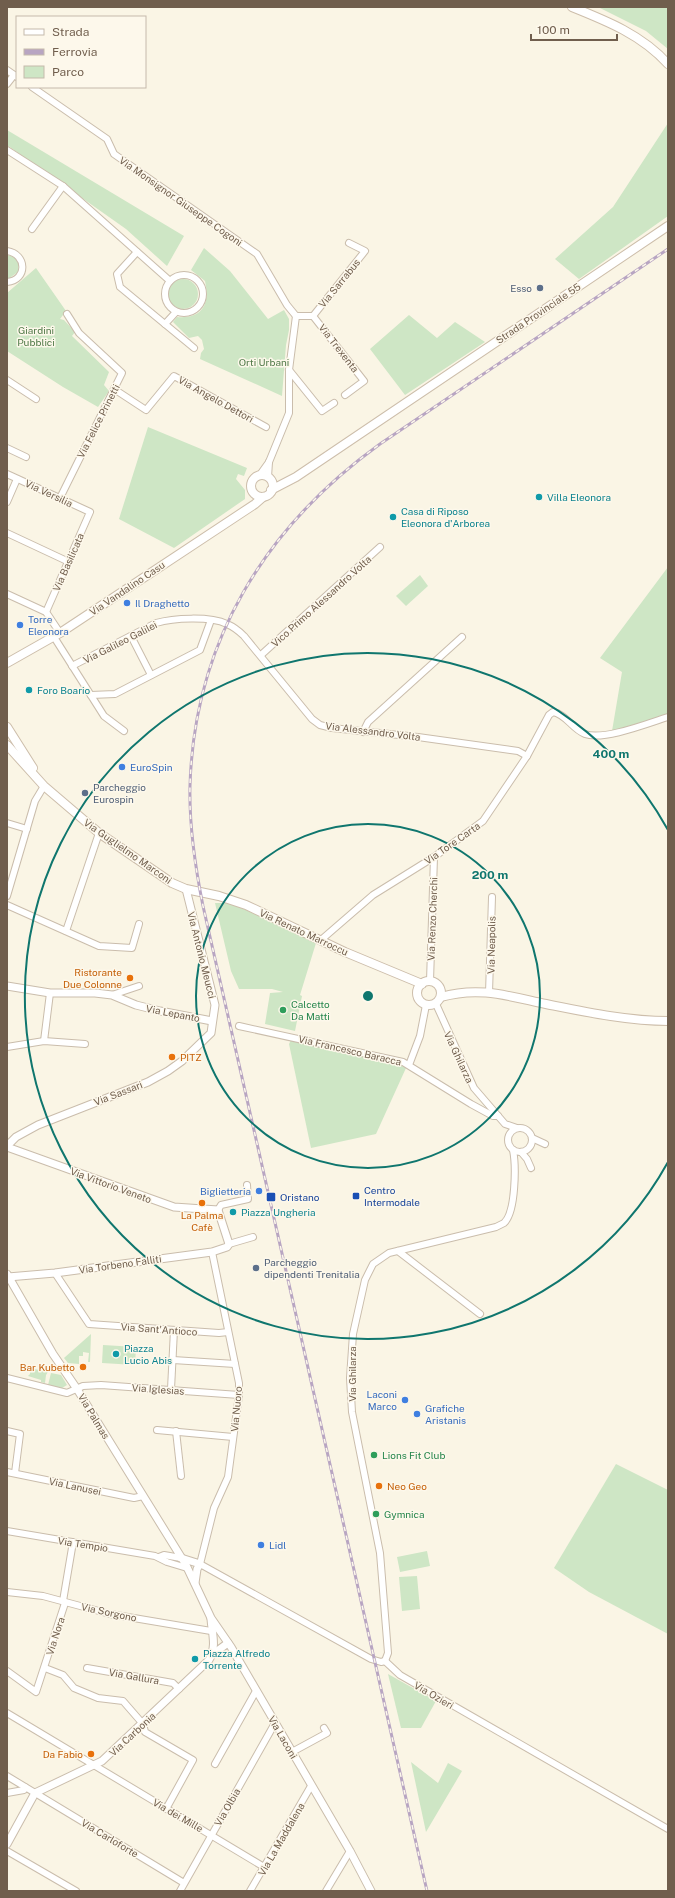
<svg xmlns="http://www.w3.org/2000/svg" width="675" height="1898" viewBox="0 0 675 1898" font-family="'Public Sans',sans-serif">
<rect width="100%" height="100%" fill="#faf5e5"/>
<!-- green -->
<g fill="#cee6c5">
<polygon points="598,7 668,7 668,49 646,31"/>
<polygon points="668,123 668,216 579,279 555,259 613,207"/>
<polygon points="7,130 184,236 167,266 126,229 7,145"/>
<path d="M 204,248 L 230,271 L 268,319 L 284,310 L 289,319 L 289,330 L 286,345 L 282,396 L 200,359 L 201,353 L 204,349 L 202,340 L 198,336 L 189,338 L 173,322 L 177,317 C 203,319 210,304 205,281 L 191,270 Z"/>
<polygon points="7,255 15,257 19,264 18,272 8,279"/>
<polygon points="36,268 66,311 60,319 64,320 75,332 72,336 109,372 104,385 109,391 98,407 63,387 7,351 7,293"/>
<circle cx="183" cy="294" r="15"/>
<polygon points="409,315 437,338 455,322 485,342 405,395 370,349"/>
<polygon points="148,427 247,468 244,476 238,474 236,479 245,490 245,499 174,548 119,519"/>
<polygon points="668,567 668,715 612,731 622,672 600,658"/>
<polygon points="420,575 428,586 406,606 396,596"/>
<polygon points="215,903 231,903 316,943 300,995 302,996 295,1031 265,1024 270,993 283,992 272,989 239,989 231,971"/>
<polygon points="291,1040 396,1063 406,1068 376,1134 311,1148 289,1044"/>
<polygon points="91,1334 90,1362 88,1362 89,1353 83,1352 83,1356 79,1356 79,1364 68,1363 64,1358"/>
<polygon points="103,1345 136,1347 135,1365 102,1363"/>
<polygon points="30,1368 48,1372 46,1375 45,1383 41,1382 41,1380 28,1376 30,1374"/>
<polygon points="51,1373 61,1375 67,1385 62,1388 48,1385"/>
<polygon points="616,1464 668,1490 668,1634 589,1592 554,1568"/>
<polygon points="427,1551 430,1566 400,1572 397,1557"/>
<polygon points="417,1576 420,1609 402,1611 399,1577"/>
<polygon points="388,1674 436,1701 421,1728 401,1728"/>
<polygon points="411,1762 438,1783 448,1763 462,1771 426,1832"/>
</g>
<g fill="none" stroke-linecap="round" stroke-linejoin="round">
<!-- minor casing -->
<g stroke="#cabdac" stroke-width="8">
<g id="minor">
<polyline points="7,70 17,77"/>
<polyline points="7,84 14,75"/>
<polyline points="32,87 107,139 114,154 257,254 287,305 296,316"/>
<polyline points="7,150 63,186 170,281"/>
<polyline points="32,229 63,186"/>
<path d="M 7,251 C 27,254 28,280 7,282"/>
<polyline points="137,252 117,274 120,287 194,348"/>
<circle cx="184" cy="294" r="19"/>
<polyline points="296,316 313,316 365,251 349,243"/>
<polyline points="313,316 364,381 345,395"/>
<polyline points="165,324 176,312"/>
<polyline points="289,370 322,411 334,403"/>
<polyline points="7,380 36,399"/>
<polyline points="114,389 146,410 174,376 266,427"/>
<polyline points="7,448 26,457"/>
<polyline points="7,474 90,512 46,612"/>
<polyline points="259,476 269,462 289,413 289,370 296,316"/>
<polyline points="268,477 269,462"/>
<polyline points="60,498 122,373 79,333 67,314"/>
<polyline points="7,502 17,479"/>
<polyline points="7,533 69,562"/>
<polyline points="7,594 46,612 60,633"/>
<polyline points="131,636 151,675"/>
<polyline points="54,637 104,716 124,731"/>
<polyline points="261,655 380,547"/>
<path d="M 72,666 L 156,623 C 173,618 210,616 227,624 C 234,627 239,631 244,636 L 312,719 L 320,725 L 332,728 L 418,737 L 518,751 L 527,756"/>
<polyline points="91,695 115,694 200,650 211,620"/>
<polyline points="363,732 368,722 462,637"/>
<polyline points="7,823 27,829"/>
<polyline points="7,896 35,801 44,786"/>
<polyline points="7,905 99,946 132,948 139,924"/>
<polyline points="66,931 99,833"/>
<path d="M 321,940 L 373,895 L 434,857 L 483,821 L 527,756 L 549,715 L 553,712 C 566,714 572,729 585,734 C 603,741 649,723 668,717"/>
<polyline points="430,981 434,857"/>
<polyline points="489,993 492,897"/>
<polyline points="112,995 139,986"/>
<polyline points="436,1004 474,1088 505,1124 517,1128"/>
<polyline points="239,1026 403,1062 471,1104 493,1116 498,1116"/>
<polyline points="44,1041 50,993"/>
<polyline points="7,1047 44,1041 85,1044"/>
<polyline points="409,1065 420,1036 426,1005"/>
<circle cx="520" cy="1140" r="12"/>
<polyline points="532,1138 545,1144"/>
<polyline points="521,1152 527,1159 531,1168"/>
<polyline points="218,1210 221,1205 248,1199 247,1185"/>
<polyline points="229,1244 253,1237"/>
<polyline points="398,1251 480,1314"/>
<polyline points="212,1252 239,1383 239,1395 228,1477 214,1508 200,1564 371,1659 381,1662 385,1661"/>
<polyline points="55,1273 89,1324 219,1333 228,1332"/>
<polyline points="173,1360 235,1364"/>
<polyline points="7,1378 67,1393 83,1386 101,1385 239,1395"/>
<polyline points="171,1389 174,1330"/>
<polyline points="157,1430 233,1437"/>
<polyline points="7,1431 20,1434 15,1473"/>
<polyline points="176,1431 181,1476"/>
<polyline points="7,1472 134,1498 143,1496"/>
<polyline points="7,1531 155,1556 167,1562 187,1568"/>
<polyline points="159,1557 164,1555 181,1558"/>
<polyline points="7,1592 43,1596 110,1614 211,1631"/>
<polyline points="63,1601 73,1542"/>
<path d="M 385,1661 L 388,1653 L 380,1553 L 352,1412 L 350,1378 L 353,1334 L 365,1280 L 373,1264 L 389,1253 L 496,1227 C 498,1226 502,1224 504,1223 C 516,1212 516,1165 513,1150"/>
<polyline points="385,1661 400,1675 668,1829"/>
<polyline points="45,1668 63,1675 74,1688 98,1698 123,1701 143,1724 145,1732 193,1760 166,1809"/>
<polyline points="87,1668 173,1683 179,1689"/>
<polyline points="7,1671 36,1692 65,1603"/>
<polyline points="7,1713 264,1867"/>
<polyline points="292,1752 327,1733 324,1728"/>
<polyline points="215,1764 256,1691"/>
<polyline points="7,1776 184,1883"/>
<polyline points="7,1793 24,1790 25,1787"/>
<polyline points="7,1851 76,1891"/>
<polyline points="180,1891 275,1723"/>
<polyline points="250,1891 311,1786"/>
<polyline points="326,1891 350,1851"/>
</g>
</g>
<!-- tertiary casing -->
<g stroke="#cabdac" stroke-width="9">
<g id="tertiary">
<polyline points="7,986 50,993 95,993 112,995 136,1005 160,1011 212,1021"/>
<polyline points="7,1146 16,1137 38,1125 148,1082 168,1071 182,1061 211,1033 215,1005 186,889"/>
<polyline points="7,1147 174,1207 218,1210 229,1244 227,1247 212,1252 55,1273 8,1277"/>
<polyline points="7,1274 53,1354 77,1389 186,1565 211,1618 231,1647 350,1851 371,1891"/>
<polyline points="181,1558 200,1564 197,1569 195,1583"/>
<polyline points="213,1654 228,1643"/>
<path d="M 7,1844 L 35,1793 L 102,1761 L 209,1660 C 217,1647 212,1633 211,1619"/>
</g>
</g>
<!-- secondary casing -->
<g stroke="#cdbeab" stroke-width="10">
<g id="secondary">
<path d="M 572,7 C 607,21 642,35 668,64"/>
<circle cx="262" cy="486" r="11"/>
<polyline points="271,490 296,477 668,226"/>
<polyline points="7,663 60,633 255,504 263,497"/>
<polyline points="7,727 33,768"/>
<polyline points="7,745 44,786 99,833 172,883 186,889 219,896 246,905 345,952 422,984"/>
<circle cx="429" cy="993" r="12"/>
<path d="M 441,997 C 479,986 508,996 546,1004 C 586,1012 628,1021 668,1021"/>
</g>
</g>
<!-- minor -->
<use href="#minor" stroke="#fff" stroke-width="6"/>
<!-- tertiary -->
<use href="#tertiary" stroke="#fff" stroke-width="7"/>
<!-- secondary -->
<use href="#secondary" stroke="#fff" stroke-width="8"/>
<!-- rail casing -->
<g stroke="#b8a5c2" stroke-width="3">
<path id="rail" d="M 427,1891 L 203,906 C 195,866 189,827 190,786 C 194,642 265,527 380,444 L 668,249"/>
</g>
<!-- rail -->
<use href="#rail" stroke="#fdf8eb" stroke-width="1.5" stroke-dasharray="4.5" stroke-linecap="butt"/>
</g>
<!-- distance rings -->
<g fill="none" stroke="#0f766e" stroke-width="2">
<circle cx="368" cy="996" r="172"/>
<path d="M668 1162A343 343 0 1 1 668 830"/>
</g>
<!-- markers -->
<g fill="#5c6f8a" stroke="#fdf8eb" stroke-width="1.5">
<circle cx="540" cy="288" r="4"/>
<circle cx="85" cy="793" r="4"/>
<circle cx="256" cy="1268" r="4"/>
</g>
<g fill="#0f9aa8" stroke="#fdf8eb" stroke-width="1.5">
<circle cx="539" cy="497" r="4"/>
<circle cx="393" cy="517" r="4"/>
<circle cx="29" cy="690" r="4"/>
<circle cx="233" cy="1212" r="4"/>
<circle cx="116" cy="1354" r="4"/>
<circle cx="195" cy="1659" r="4"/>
</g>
<g fill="#3f7fe0" stroke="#fdf8eb" stroke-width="1.5">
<circle cx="127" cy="603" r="4"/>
<circle cx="20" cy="625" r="4"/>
<circle cx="122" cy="767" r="4"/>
<circle cx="259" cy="1191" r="4"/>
<circle cx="405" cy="1400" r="4"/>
<circle cx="417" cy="1414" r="4"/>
<circle cx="261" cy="1545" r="4"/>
</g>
<g fill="#e8710a" stroke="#fdf8eb" stroke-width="1.5">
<circle cx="130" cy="978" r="4"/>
<circle cx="172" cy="1057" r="4"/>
<circle cx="202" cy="1203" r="4"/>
<circle cx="83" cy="1367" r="4"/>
<circle cx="379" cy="1486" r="4"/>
<circle cx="91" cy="1754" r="4"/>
</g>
<g fill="#2e9e5b" stroke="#fdf8eb" stroke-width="1.5">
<circle cx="283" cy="1010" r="4"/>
<circle cx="374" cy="1455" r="4"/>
<circle cx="376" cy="1514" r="4"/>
</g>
<g fill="#1a4fb4" stroke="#fdf8eb" stroke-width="1.5">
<rect x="352" y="1192" width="8" height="8" rx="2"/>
<rect x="266" y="1192" width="10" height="10" rx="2"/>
</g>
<g text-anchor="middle" stroke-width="3" stroke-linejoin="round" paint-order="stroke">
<!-- street labels -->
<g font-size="10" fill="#705e4d" stroke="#fdf8eb">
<text transform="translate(181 201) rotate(35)" y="4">Via Monsignor Giuseppe Cogoni</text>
<text transform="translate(339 283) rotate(-51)" y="4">Via Sarrabus</text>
<text transform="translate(538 313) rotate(-34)" y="4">Strada Provinciale 55</text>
<text transform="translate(339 348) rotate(52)" y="4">Via Trexenta</text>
<text transform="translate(216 399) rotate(29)" y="4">Via Angelo Dettori</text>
<text transform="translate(98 421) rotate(-63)" y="4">Via Felice Prinetti</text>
<text transform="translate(49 493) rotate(25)" y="4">Via Versilia</text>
<text transform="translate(68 562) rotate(-66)" y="4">Via Basilicata</text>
<text transform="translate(127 588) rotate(-34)" y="4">Via Vandalino Casu</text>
<text transform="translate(321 601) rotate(-42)" y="4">Vico Primo Alessandro Volta</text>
<text transform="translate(120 642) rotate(-27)" y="4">Via Galileo Galilei</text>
<text transform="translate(373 731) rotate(7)" y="4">Via Alessandro Volta</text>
<text transform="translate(452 843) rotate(-35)" y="4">Via Tore Carta</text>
<text transform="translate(128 851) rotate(35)" y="4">Via Guglielmo Marconi</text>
<text transform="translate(432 919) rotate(-88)" y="4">Via Renzo Cherchi</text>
<text transform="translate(304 932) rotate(25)" y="4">Via Renato Marroccu</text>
<text transform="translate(491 945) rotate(-89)" y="4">Via Neapolis</text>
<text transform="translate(202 955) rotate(76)" y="4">Via Antonio Meucci</text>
<text transform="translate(173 1013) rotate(11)" y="4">Via Lepanto</text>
<text transform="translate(350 1050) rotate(13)" y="4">Via Francesco Baracca</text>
<text transform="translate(459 1057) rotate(65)" y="4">Via Ghilarza</text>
<text transform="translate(118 1093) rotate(-21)" y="4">Via Sassari</text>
<text transform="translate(111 1185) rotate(20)" y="4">Via Vittorio Veneto</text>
<text transform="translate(120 1264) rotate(-8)" y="4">Via Torbeno Falliti</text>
<text transform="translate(159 1329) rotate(4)" y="4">Via Sant'Antioco</text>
<text transform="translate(352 1374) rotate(-90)" y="4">Via Ghilarza</text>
<text transform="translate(158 1389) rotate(4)" y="4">Via Iglesias</text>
<text transform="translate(236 1409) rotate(-85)" y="4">Via Nuoro</text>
<text transform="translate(94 1416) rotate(59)" y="4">Via Palmas</text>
<text transform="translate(75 1486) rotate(12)" y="4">Via Lanusei</text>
<text transform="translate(83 1544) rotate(9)" y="4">Via Tempio</text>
<text transform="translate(109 1612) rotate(12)" y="4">Via Sorgono</text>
<text transform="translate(55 1636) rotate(-72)" y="4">Via Nora</text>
<text transform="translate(134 1676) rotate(10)" y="4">Via Gallura</text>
<text transform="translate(434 1695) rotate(30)" y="4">Via Ozieri</text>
<text transform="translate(132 1734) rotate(-43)" y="4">Via Carbonia</text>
<text transform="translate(283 1737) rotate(60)" y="4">Via Laconi</text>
<text transform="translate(227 1807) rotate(-60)" y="4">Via Olbia</text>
<text transform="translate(178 1815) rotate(30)" y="4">Via dei Mille</text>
<text transform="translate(110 1838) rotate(31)" y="4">Via Carloforte</text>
<text transform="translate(281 1839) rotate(-60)" y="4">Via La Maddalena</text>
</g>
<!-- service labels -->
<g font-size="10" fill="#4e5e75" stroke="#fdf8eb" text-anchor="start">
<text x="532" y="292" text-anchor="end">Esso</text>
<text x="93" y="791">Parcheggio<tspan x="93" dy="12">Eurospin</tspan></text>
<text x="264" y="1266">Parcheggio<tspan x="264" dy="12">dipendenti Trenitalia</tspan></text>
</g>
<!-- park labels -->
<g font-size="10" fill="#517a49" stroke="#fdf8eb">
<text x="36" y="334">Giardini<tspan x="36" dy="12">Pubblici</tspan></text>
<text x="264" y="366">Orti Urbani</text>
</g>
<!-- culture labels -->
<g font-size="10" fill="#0d838f" stroke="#fdf8eb" text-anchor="start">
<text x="547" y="501">Villa Eleonora</text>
<text x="401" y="515">Casa di Riposo<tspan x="401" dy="12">Eleonora d'Arborea</tspan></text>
<text x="37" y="694">Foro Boario</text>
<text x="241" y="1216">Piazza Ungheria</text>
<text x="124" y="1352">Piazza<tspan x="124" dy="12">Lucio Abis</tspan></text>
<text x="203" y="1657">Piazza Alfredo<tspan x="203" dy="12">Torrente</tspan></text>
</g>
<!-- shop labels -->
<g font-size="10" fill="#366cbe" stroke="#fdf8eb" text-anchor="start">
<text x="135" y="607">Il Draghetto</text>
<text x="28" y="623">Torre<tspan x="28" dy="12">Eleonora</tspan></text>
<text x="130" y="771">EuroSpin</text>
<text x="251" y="1195" text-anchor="end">Biglietteria</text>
<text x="397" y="1398" text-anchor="end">Laconi<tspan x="397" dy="12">Marco</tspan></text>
<text x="425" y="1412">Grafiche<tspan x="425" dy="12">Aristanis</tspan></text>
<text x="269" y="1549">Lidl</text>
</g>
<!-- food labels -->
<g font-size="10" fill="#c56008" stroke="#fdf8eb" text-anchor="end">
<text x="122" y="976">Ristorante<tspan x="122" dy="12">Due Colonne</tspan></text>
<text x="180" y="1061" text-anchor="start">PITZ</text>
<text x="202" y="1219" text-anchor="middle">La Palma<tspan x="202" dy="12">Cafè</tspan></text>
<text x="75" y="1371">Bar Kubetto</text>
<text x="387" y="1490" text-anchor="start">Neo Geo</text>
<text x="83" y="1758">Da Fabio</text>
</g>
<!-- leisure labels -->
<g font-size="10" fill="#27864d" stroke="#fdf8eb" text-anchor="start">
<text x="291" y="1008">Calcetto<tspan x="291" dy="12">Da Matti</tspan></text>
<text x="382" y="1459">Lions Fit Club</text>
<text x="384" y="1518">Gymnica</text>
</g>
<!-- transit labels -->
<g font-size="10" fill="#164399" stroke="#fdf8eb" text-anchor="start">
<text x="364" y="1194">Centro<tspan x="364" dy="12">Intermodale</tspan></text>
<text x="280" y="1201">Oristano</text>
</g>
</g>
<circle cx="368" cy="996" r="6" fill="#0f766e" stroke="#fdf8eb" stroke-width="2"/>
<g font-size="12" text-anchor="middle" font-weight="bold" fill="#0f766e" stroke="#fdf8eb" stroke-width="3" stroke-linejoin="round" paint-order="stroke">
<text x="611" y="758">400 m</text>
<text x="490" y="879">200 m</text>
</g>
<!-- border -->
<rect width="675" height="1898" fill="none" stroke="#705e4d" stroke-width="16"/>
<!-- legend -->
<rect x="16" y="16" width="130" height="72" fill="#fdf8eb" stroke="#c5baac"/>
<rect x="24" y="29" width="20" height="6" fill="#ffffff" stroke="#c5baac"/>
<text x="52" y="36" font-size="12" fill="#705e4d">Strada</text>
<rect x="24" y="49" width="20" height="6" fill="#b8a5c2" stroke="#c5baac"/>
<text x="52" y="56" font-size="12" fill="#705e4d">Ferrovia</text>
<rect x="24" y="66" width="20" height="12" fill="#cee6c5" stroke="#c5baac"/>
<text x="52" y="76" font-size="12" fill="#705e4d">Parco</text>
<!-- scale -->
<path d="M531 34v6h86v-6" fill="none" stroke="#705e4d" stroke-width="2"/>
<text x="537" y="34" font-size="12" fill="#705e4d" stroke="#fdf8eb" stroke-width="3" paint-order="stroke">100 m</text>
</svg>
